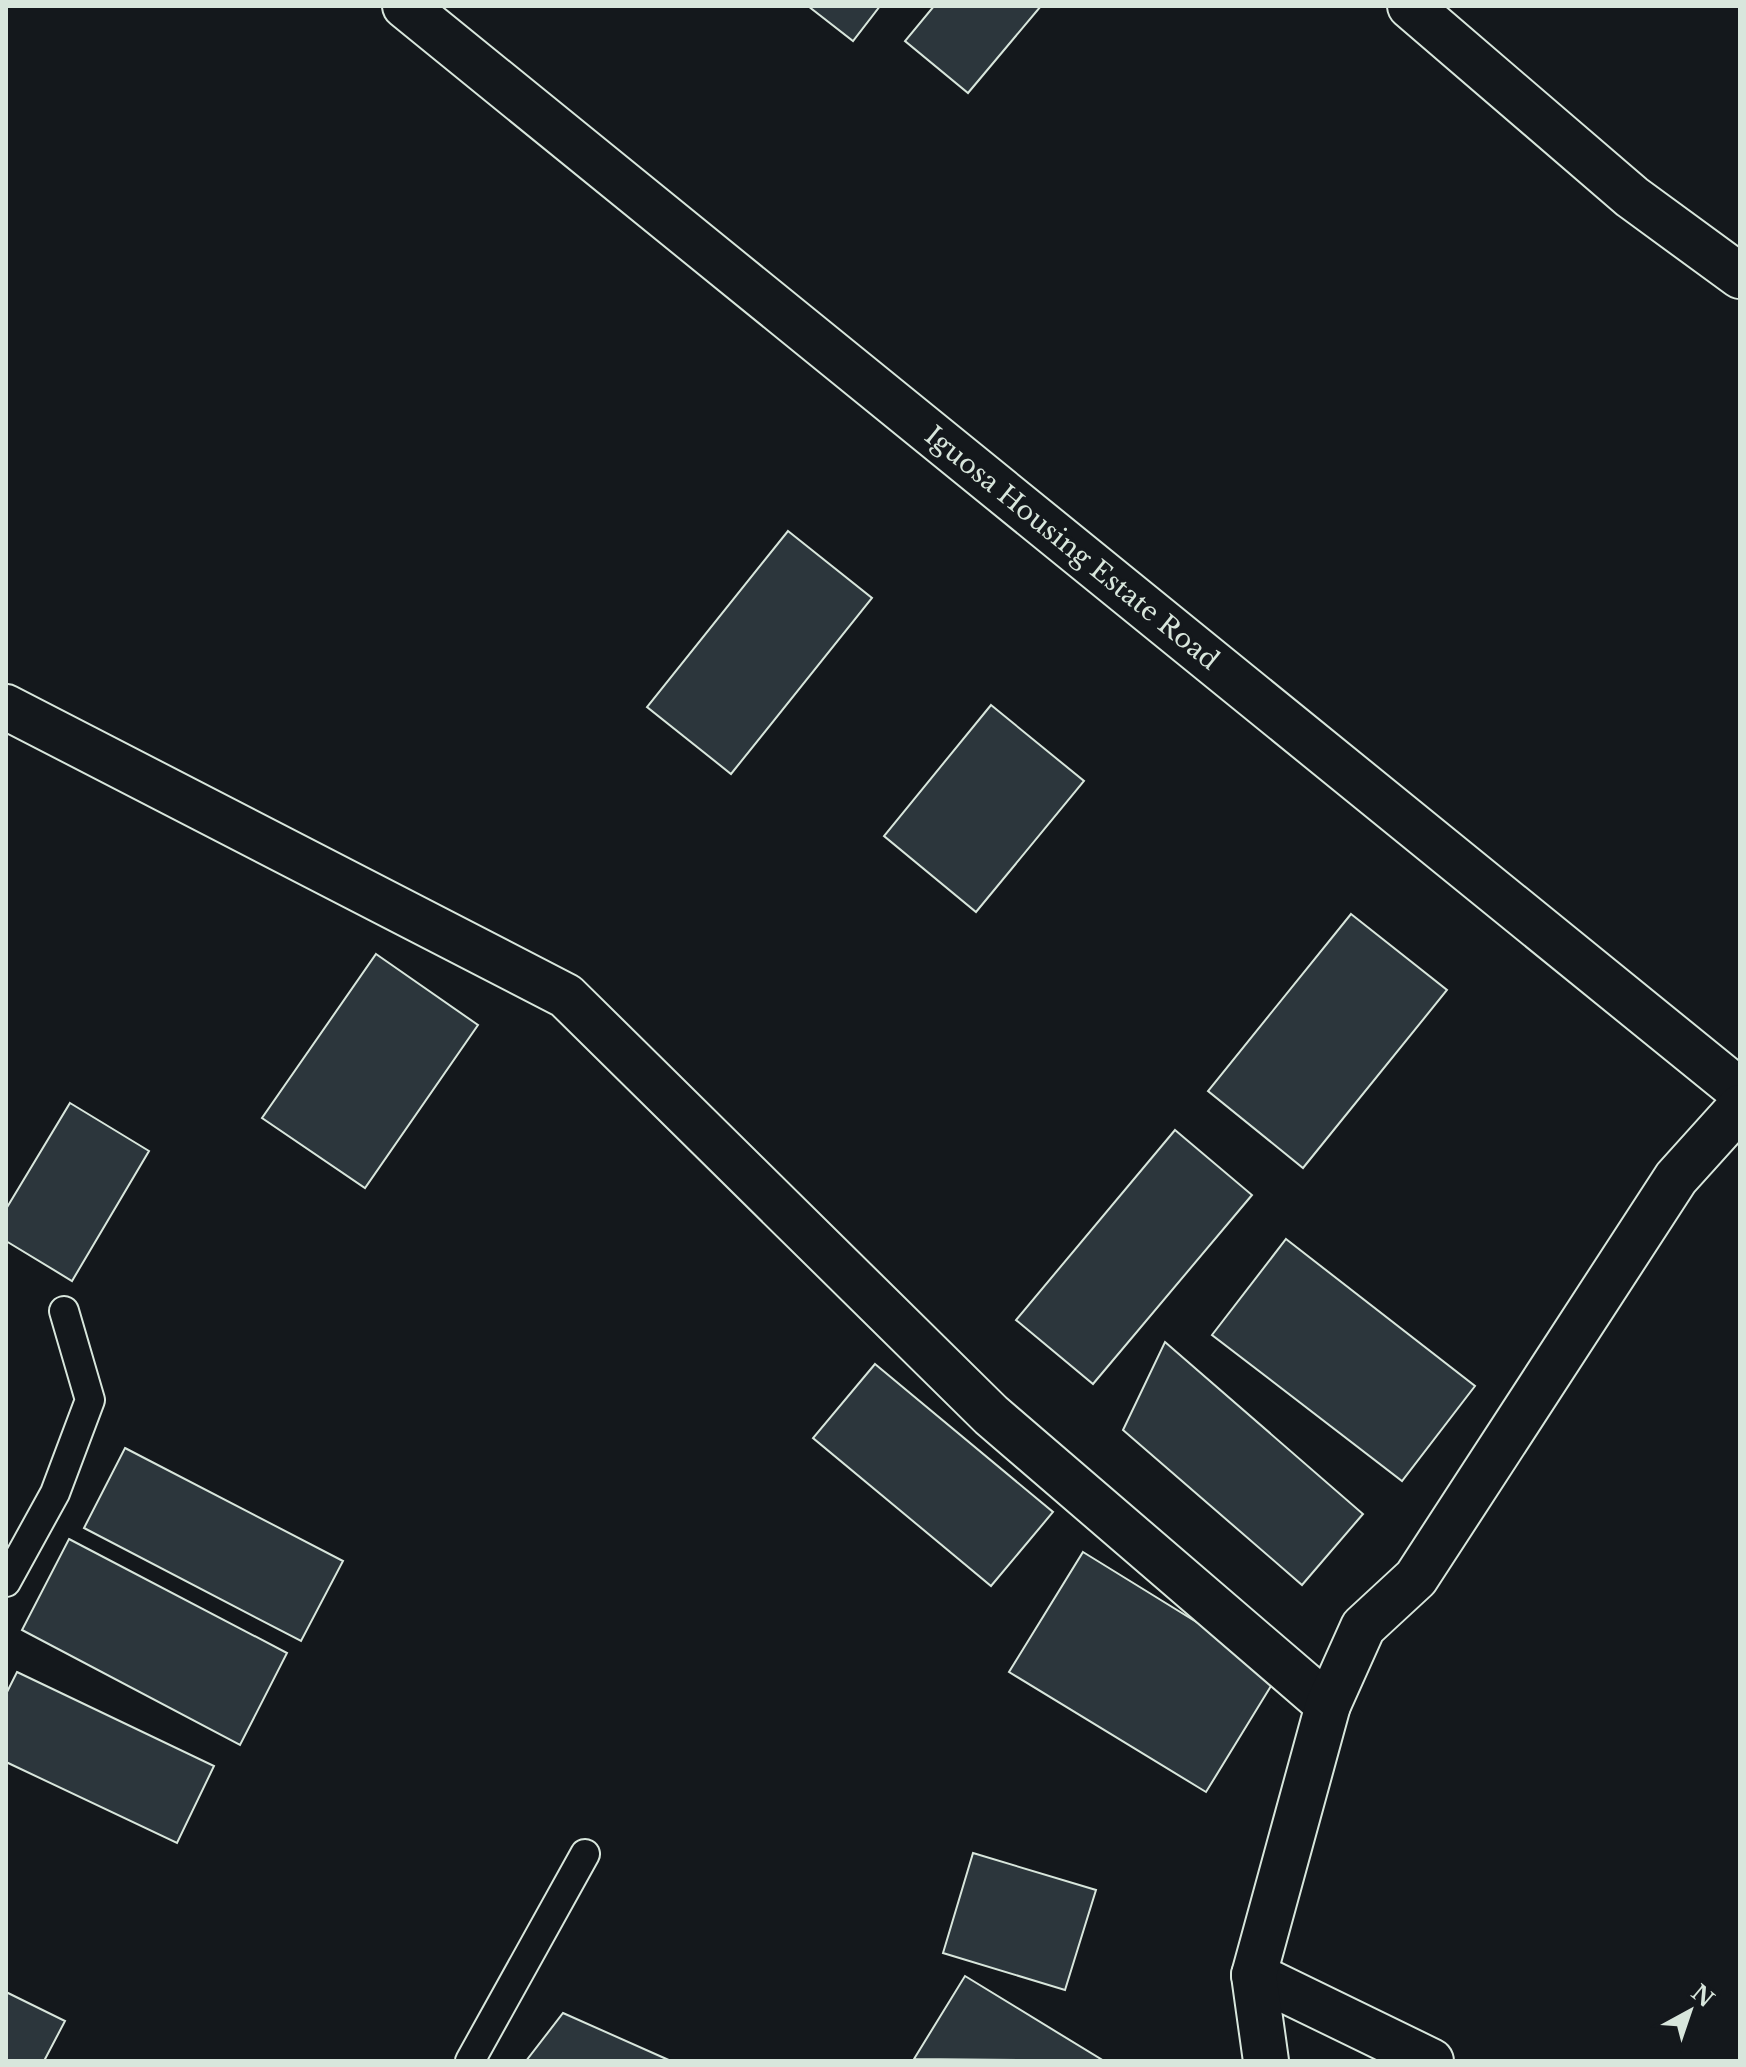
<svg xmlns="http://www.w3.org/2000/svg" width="1746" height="2067" viewBox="0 0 1746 2067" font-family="'Libre Baskerville',serif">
<rect width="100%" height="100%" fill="#14181c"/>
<!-- building -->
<g fill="#2c363c" stroke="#d8e6dc" stroke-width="2">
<polygon points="808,6 880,6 853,41"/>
<polygon points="934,6 1041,6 968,93 905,41"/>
<polygon points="788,531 872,598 731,774 647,707"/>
<polygon points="991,705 1084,781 976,912 884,836"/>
<polygon points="1351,914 1447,990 1303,1168 1208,1091"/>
<polygon points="376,954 478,1025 365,1188 262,1118"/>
<polygon points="70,1103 149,1151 72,1281 6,1241 6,1209"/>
<polygon points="1175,1130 1252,1195 1093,1384 1016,1320"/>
<polygon points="1286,1239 1475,1386 1402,1481 1212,1335"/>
<polygon points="1165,1342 1363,1514 1302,1585 1123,1430"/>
<polygon points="875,1364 1053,1512 991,1586 813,1438"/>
<polygon points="125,1448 343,1561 301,1641 84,1528"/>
<polygon points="69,1539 287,1653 240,1745 22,1630"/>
<polygon points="1083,1552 1279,1673 1206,1792 1009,1672"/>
<polygon points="17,1672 214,1766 177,1843 6,1762 6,1694"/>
<polygon points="973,1853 1096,1890 1065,1990 943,1953"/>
<polygon points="965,1976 1104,2061 914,2059"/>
<polygon points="6,1992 65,2021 44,2061 6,2061"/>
<polygon points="563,2013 671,2061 526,2061"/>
</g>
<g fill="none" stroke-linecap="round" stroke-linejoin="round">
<!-- lane casing -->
<g stroke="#d8e6dc" stroke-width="32">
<g id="lane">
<polyline points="6,1582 55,1493 90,1400 64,1311"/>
<polyline points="470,2061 585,1854"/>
</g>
</g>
<!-- street casing -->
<g stroke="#d8e6dc" stroke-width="48">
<g id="street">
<polyline points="405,6 1740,1091"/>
<polyline points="1410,6 1632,197 1740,276"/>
<polyline points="6,707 566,996 991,1415 1328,1705"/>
<polyline points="1254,1975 1431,2061"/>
<polyline points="1266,2061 1254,1975 1328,1705 1363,1627 1416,1578 1676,1178 1740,1107"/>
</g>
</g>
<!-- lane -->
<use href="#lane" stroke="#14181c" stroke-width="28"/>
<!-- street -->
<use href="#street" stroke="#14181c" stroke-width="44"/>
</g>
<g text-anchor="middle" stroke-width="6" stroke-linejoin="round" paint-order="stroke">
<!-- street labels -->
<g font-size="26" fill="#d8e6dc" stroke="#14181c">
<text transform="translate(1072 548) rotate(39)" y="9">Iguosa Housing Estate Road</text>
</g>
</g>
<!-- border -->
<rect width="1746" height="2067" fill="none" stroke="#d8e6dc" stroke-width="16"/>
<!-- north arrow -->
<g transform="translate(1690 2011) rotate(40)" stroke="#14181c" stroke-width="6" paint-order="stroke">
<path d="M0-6L14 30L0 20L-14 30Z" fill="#d8e6dc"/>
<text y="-12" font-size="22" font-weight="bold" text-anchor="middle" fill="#d8e6dc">N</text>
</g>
</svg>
